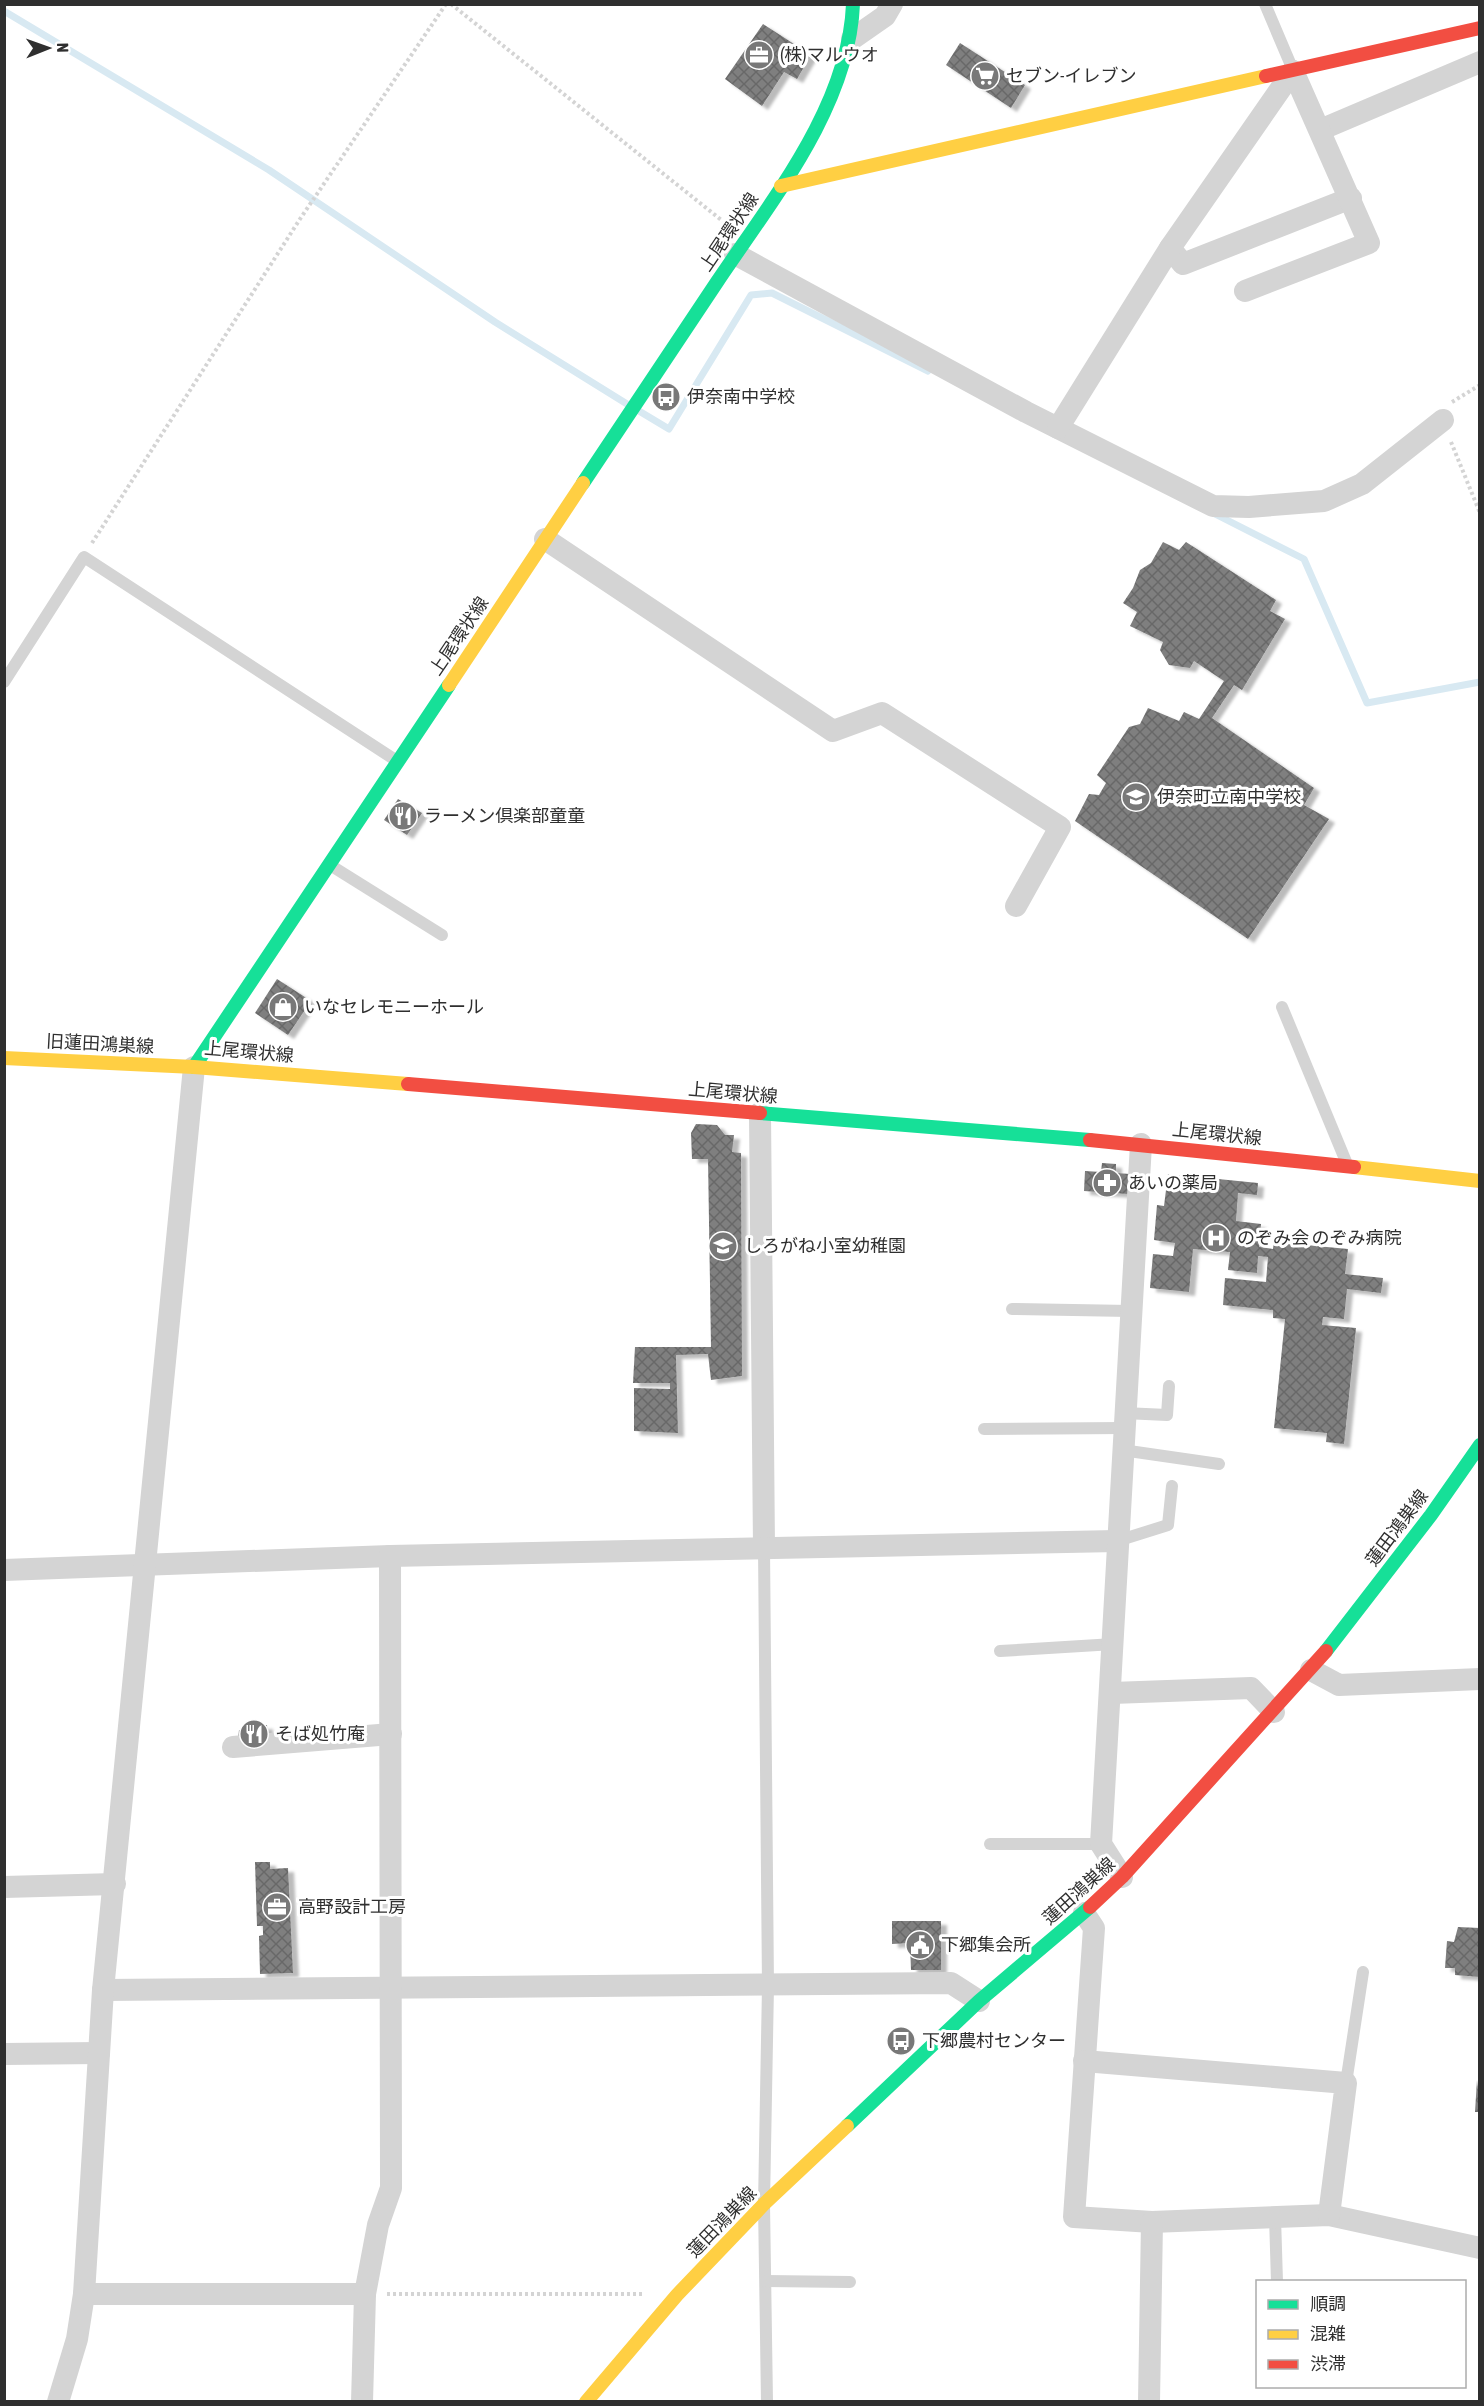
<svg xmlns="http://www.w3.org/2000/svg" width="1484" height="2406" viewBox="0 0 1484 2406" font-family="'Asap Condensed','Noto Sans JP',sans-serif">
<defs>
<pattern id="building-cross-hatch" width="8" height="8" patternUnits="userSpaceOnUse" patternTransform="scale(1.5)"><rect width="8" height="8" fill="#7f7f7f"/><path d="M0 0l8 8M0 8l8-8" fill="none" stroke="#686868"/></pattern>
<filter id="shadow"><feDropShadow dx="6" dy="4" stdDeviation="1.5" flood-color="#0004"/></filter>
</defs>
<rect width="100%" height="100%" fill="#fff"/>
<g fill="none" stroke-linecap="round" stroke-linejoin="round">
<!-- stream -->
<g stroke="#d8e9f2" stroke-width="7">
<polyline points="4,11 269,170 495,322 627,404"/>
<polyline points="639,411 669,429 751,295 772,293 928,371"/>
<polyline points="1215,514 1304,559 1367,703 1480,682"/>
</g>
</g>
<!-- building -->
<g fill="url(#building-cross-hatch)" filter="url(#shadow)">
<polygon points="763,24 811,55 797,79 784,72 762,106 725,79"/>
<polygon points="960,43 1025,85 1011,108 946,65"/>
<polygon points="1163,542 1179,550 1186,542 1276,600 1270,611 1285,619 1242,690 1234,685 1212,718 1314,788 1304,805 1329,819 1248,939 1075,821 1089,794 1099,795 1106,783 1097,775 1129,727 1140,724 1148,708 1179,721 1184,712 1199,719 1224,681 1194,661 1190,668 1169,665 1160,650 1163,642 1130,626 1137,612 1123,603 1133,588 1140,570 1151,563"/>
<polygon points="398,799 422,813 407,835 384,820"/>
<polygon points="277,979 311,1001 288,1035 255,1013"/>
<polygon points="696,1124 717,1125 725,1135 734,1135 732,1152 741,1153 742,1376 711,1380 708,1354 676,1355 678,1433 634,1431 634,1388 670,1389 670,1383 633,1383 635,1347 711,1347 708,1159 692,1159 691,1133"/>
<polygon points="1102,1163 1116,1164 1116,1173 1130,1174 1128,1194 1084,1191 1085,1171 1101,1172"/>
<polygon points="1168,1174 1258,1183 1257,1195 1238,1193 1236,1221 1261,1224 1259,1247 1273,1249 1274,1242 1348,1249 1345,1274 1383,1278 1381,1293 1347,1289 1344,1319 1323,1317 1322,1325 1356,1328 1344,1444 1326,1442 1327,1433 1274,1428 1285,1319 1273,1318 1273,1310 1223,1305 1225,1278 1266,1282 1268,1257 1258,1256 1257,1273 1228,1270 1230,1252 1193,1249 1189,1292 1150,1288 1153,1254 1173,1256 1175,1243 1154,1240 1157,1205 1164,1206"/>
<polygon points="267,1725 268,1741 238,1740 239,1730 243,1731 243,1727"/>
<polygon points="255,1862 270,1862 270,1869 288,1868 293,1973 260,1974 259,1936 263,1935 263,1926 257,1926"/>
<polygon points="892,1921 941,1921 941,1970 911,1970 910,1943 892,1944"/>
<polygon points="1458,1927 1480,1928 1480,1977 1455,1975 1455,1968 1445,1968 1447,1941 1454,1942"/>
<polygon points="1477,2080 1480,2112 1475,2112"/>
</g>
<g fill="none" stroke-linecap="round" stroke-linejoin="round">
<!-- path -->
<g stroke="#d4d4d4" stroke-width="4" stroke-dasharray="3 3" stroke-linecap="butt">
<polyline points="451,4 725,223"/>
<polyline points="1452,402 1480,385"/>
<polyline points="1451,442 1480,513"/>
<polyline points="92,543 300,219 446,4"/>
<polyline points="387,2294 644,2294"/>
</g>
<!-- lane -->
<g stroke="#d4d4d4" stroke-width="12">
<polyline points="1265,4 1293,70"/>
<polyline points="4,682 84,557 397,761"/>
<polyline points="330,865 442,935"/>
<polyline points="1282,1007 1347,1164"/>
<polyline points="1012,1309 1130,1311"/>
<polyline points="1124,1413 1167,1415 1169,1386"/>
<polyline points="984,1429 1124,1428"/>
<polyline points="1122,1450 1219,1464"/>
<polyline points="1117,1541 1168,1525 1172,1486"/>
<polyline points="764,1548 768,1986 764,2204 767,2402"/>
<polyline points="1000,1651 1114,1644"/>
<polyline points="990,1844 1101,1844"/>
<polyline points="1346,2083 1363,1972"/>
<polyline points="1275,2217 1277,2282"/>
<polyline points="766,2281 850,2282"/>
</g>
<!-- street -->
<g stroke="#d4d4d4" stroke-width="22">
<polyline points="852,39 885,16 892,4"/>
<polyline points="1293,71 1170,248 1183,264 1351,198"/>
<polyline points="1320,130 1480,62"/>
<polyline points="735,254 1026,412 1213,506 1249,507 1324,501 1362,484 1443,420"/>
<polyline points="1245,291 1369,243 1293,71"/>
<polyline points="1058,428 1170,248"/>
<polyline points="545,539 833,731 882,713 1060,827 1016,906"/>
<polyline points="760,1113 764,1548"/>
<polyline points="4,1570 390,1556 1117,1541"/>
<polyline points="1311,1670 1339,1685 1480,1679"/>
<polyline points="1112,1693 1251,1688 1274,1712"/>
<polyline points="233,1747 391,1734"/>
<polyline points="1122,1877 1101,1844 1141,1144"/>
<polyline points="4,1887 115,1884"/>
<polyline points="1084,1913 1094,1928 1074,2217 1152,2222 1329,2215 1480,2248"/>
<polyline points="103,1990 951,1983 979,2001"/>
<polyline points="4,2054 99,2053"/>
<polyline points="1084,2061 1346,2083 1329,2215"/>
<polyline points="84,2294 365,2294"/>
<polyline points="58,2402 77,2339 84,2294 103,1990 194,1067"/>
<polyline points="362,2402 365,2294 378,2225 391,2188 390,1556"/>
<polyline points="1149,2402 1152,2222"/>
</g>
<!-- fast -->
<g stroke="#16e098" stroke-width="14">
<path d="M 583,483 C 628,416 672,349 717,282 C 772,200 849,106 853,4"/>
<polyline points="194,1067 449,685"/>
<polyline points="760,1113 1090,1140"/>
<polyline points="1326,1651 1431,1515 1480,1445"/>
<polyline points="847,2126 979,2001 1090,1907"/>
</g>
<!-- slow -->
<g stroke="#ffcf43" stroke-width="14">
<polyline points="781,186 1266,76"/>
<polyline points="449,685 583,483"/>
<polyline points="4,1058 194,1067 408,1084"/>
<polyline points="1354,1167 1480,1181"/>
<polyline points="586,2402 677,2295 764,2204 847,2126"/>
</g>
<!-- jam -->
<g stroke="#f24e42" stroke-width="14">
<polyline points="1266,76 1480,28"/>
<polyline points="408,1084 760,1113"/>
<polyline points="1090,1140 1354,1167"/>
<polyline points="1090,1907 1122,1877 1326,1651"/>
</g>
</g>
<!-- icons -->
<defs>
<g id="office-disc" transform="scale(1.5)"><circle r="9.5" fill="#787878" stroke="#fff"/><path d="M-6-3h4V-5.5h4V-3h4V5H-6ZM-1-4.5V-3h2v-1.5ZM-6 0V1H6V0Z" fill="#fff"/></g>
<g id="supermarket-disc" transform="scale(1.5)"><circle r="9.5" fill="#787878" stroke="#fff"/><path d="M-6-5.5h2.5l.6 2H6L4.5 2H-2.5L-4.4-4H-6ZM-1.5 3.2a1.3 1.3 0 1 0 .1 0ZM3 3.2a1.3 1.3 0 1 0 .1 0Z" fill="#fff"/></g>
<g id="bus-disc" transform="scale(1.5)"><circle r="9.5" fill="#787878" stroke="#fff"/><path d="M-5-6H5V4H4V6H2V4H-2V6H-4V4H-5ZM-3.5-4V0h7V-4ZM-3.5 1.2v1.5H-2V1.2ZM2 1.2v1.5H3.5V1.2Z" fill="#fff"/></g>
<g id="school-disc" transform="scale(1.5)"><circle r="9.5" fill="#787878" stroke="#fff"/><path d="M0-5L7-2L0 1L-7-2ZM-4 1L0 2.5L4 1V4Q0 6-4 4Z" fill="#fff"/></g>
<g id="restaurant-disc" transform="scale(1.5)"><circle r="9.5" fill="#787878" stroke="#fff"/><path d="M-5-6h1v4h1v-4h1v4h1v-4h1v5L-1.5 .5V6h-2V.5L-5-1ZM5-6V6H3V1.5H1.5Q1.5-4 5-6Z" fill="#fff"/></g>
<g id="shop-disc" transform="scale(1.5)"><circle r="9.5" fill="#787878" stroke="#fff"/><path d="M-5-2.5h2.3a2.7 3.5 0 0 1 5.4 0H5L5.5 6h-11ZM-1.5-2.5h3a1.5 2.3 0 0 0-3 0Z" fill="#fff"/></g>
<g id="pharmacy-disc" transform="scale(1.5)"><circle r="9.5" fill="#787878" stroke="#fff"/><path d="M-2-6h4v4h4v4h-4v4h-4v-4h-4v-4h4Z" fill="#fff"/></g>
<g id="hospital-disc" transform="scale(1.5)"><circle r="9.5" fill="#787878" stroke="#fff"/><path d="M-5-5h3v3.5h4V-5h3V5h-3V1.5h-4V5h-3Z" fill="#fff"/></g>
<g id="civic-disc" transform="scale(1.5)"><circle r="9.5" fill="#787878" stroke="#fff"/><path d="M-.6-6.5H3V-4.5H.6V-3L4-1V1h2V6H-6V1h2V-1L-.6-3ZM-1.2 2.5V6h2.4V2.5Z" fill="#fff"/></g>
</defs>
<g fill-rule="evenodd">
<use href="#office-disc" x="759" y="55"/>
<use href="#supermarket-disc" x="985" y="76"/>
<use href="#bus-disc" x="666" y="397"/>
<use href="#school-disc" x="1136" y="797"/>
<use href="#restaurant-disc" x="403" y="816"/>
<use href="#shop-disc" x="283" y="1007"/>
<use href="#pharmacy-disc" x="1107" y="1183"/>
<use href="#hospital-disc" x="1216" y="1238"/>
<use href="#school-disc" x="723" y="1246"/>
<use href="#restaurant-disc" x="254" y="1734"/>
<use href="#office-disc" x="277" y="1907"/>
<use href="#civic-disc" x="920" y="1945"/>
<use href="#bus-disc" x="901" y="2041"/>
</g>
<g text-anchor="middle" stroke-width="6" stroke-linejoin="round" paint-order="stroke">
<!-- poi labels -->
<g font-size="18" fill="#2f2f2f" stroke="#fff" text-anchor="start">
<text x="780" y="61">(株)マルウオ</text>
<text x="1006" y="82">セブン-イレブン</text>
<text x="687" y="403">伊奈南中学校</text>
<text x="1157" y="803">伊奈町立南中学校</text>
<text x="424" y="822">ラーメン倶楽部童童</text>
<text x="304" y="1013">いなセレモニーホール</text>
<text x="1128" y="1189">あいの薬局</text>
<text x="1237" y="1244">のぞみ会 のぞみ病院</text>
<text x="744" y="1252">しろがね小室幼稚園</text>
<text x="275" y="1740">そば処竹庵</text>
<text x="298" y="1913">高野設計工房</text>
<text x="941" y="1951">下郷集会所</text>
<text x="922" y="2047">下郷農村センター</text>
</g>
<!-- street labels -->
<g font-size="18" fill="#2f2f2f" stroke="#fff">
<text transform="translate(729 232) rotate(-56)" y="6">上尾環状線</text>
<text transform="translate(459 636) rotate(-56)" y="6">上尾環状線</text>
<text transform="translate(100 1044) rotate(3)" y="6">旧蓮田鴻巣線</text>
<text transform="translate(249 1052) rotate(5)" y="6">上尾環状線</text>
<text transform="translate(733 1093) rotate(5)" y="6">上尾環状線</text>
<text transform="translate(1217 1134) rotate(6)" y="6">上尾環状線</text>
<text transform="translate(1397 1528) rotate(-53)" y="6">蓮田鴻巣線</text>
<text transform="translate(1079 1891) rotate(-42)" y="6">蓮田鴻巣線</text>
<text transform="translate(722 2222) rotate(-46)" y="6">蓮田鴻巣線</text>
</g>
</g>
<!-- border -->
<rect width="1484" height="2406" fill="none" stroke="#2f2f2f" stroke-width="12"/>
<!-- legend -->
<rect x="1256" y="2280" width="210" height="108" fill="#ffffff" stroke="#acacac" stroke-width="1.5"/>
<rect x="1268" y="2300" width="30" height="9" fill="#16e098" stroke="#acacac" stroke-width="1.5"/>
<text x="1310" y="2310" font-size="18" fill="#2f2f2f">順調</text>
<rect x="1268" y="2330" width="30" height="9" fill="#ffcf43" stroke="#acacac" stroke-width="1.5"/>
<text x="1310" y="2340" font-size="18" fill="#2f2f2f">混雑</text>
<rect x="1268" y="2360" width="30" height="9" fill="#f24e42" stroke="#acacac" stroke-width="1.5"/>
<text x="1310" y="2370" font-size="18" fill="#2f2f2f">渋滞</text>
<!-- north arrow -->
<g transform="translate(48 48) rotate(89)" stroke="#ffffff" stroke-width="4.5" paint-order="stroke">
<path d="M0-4.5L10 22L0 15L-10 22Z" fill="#2f2f2f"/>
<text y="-9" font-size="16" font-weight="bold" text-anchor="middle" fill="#2f2f2f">N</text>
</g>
</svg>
